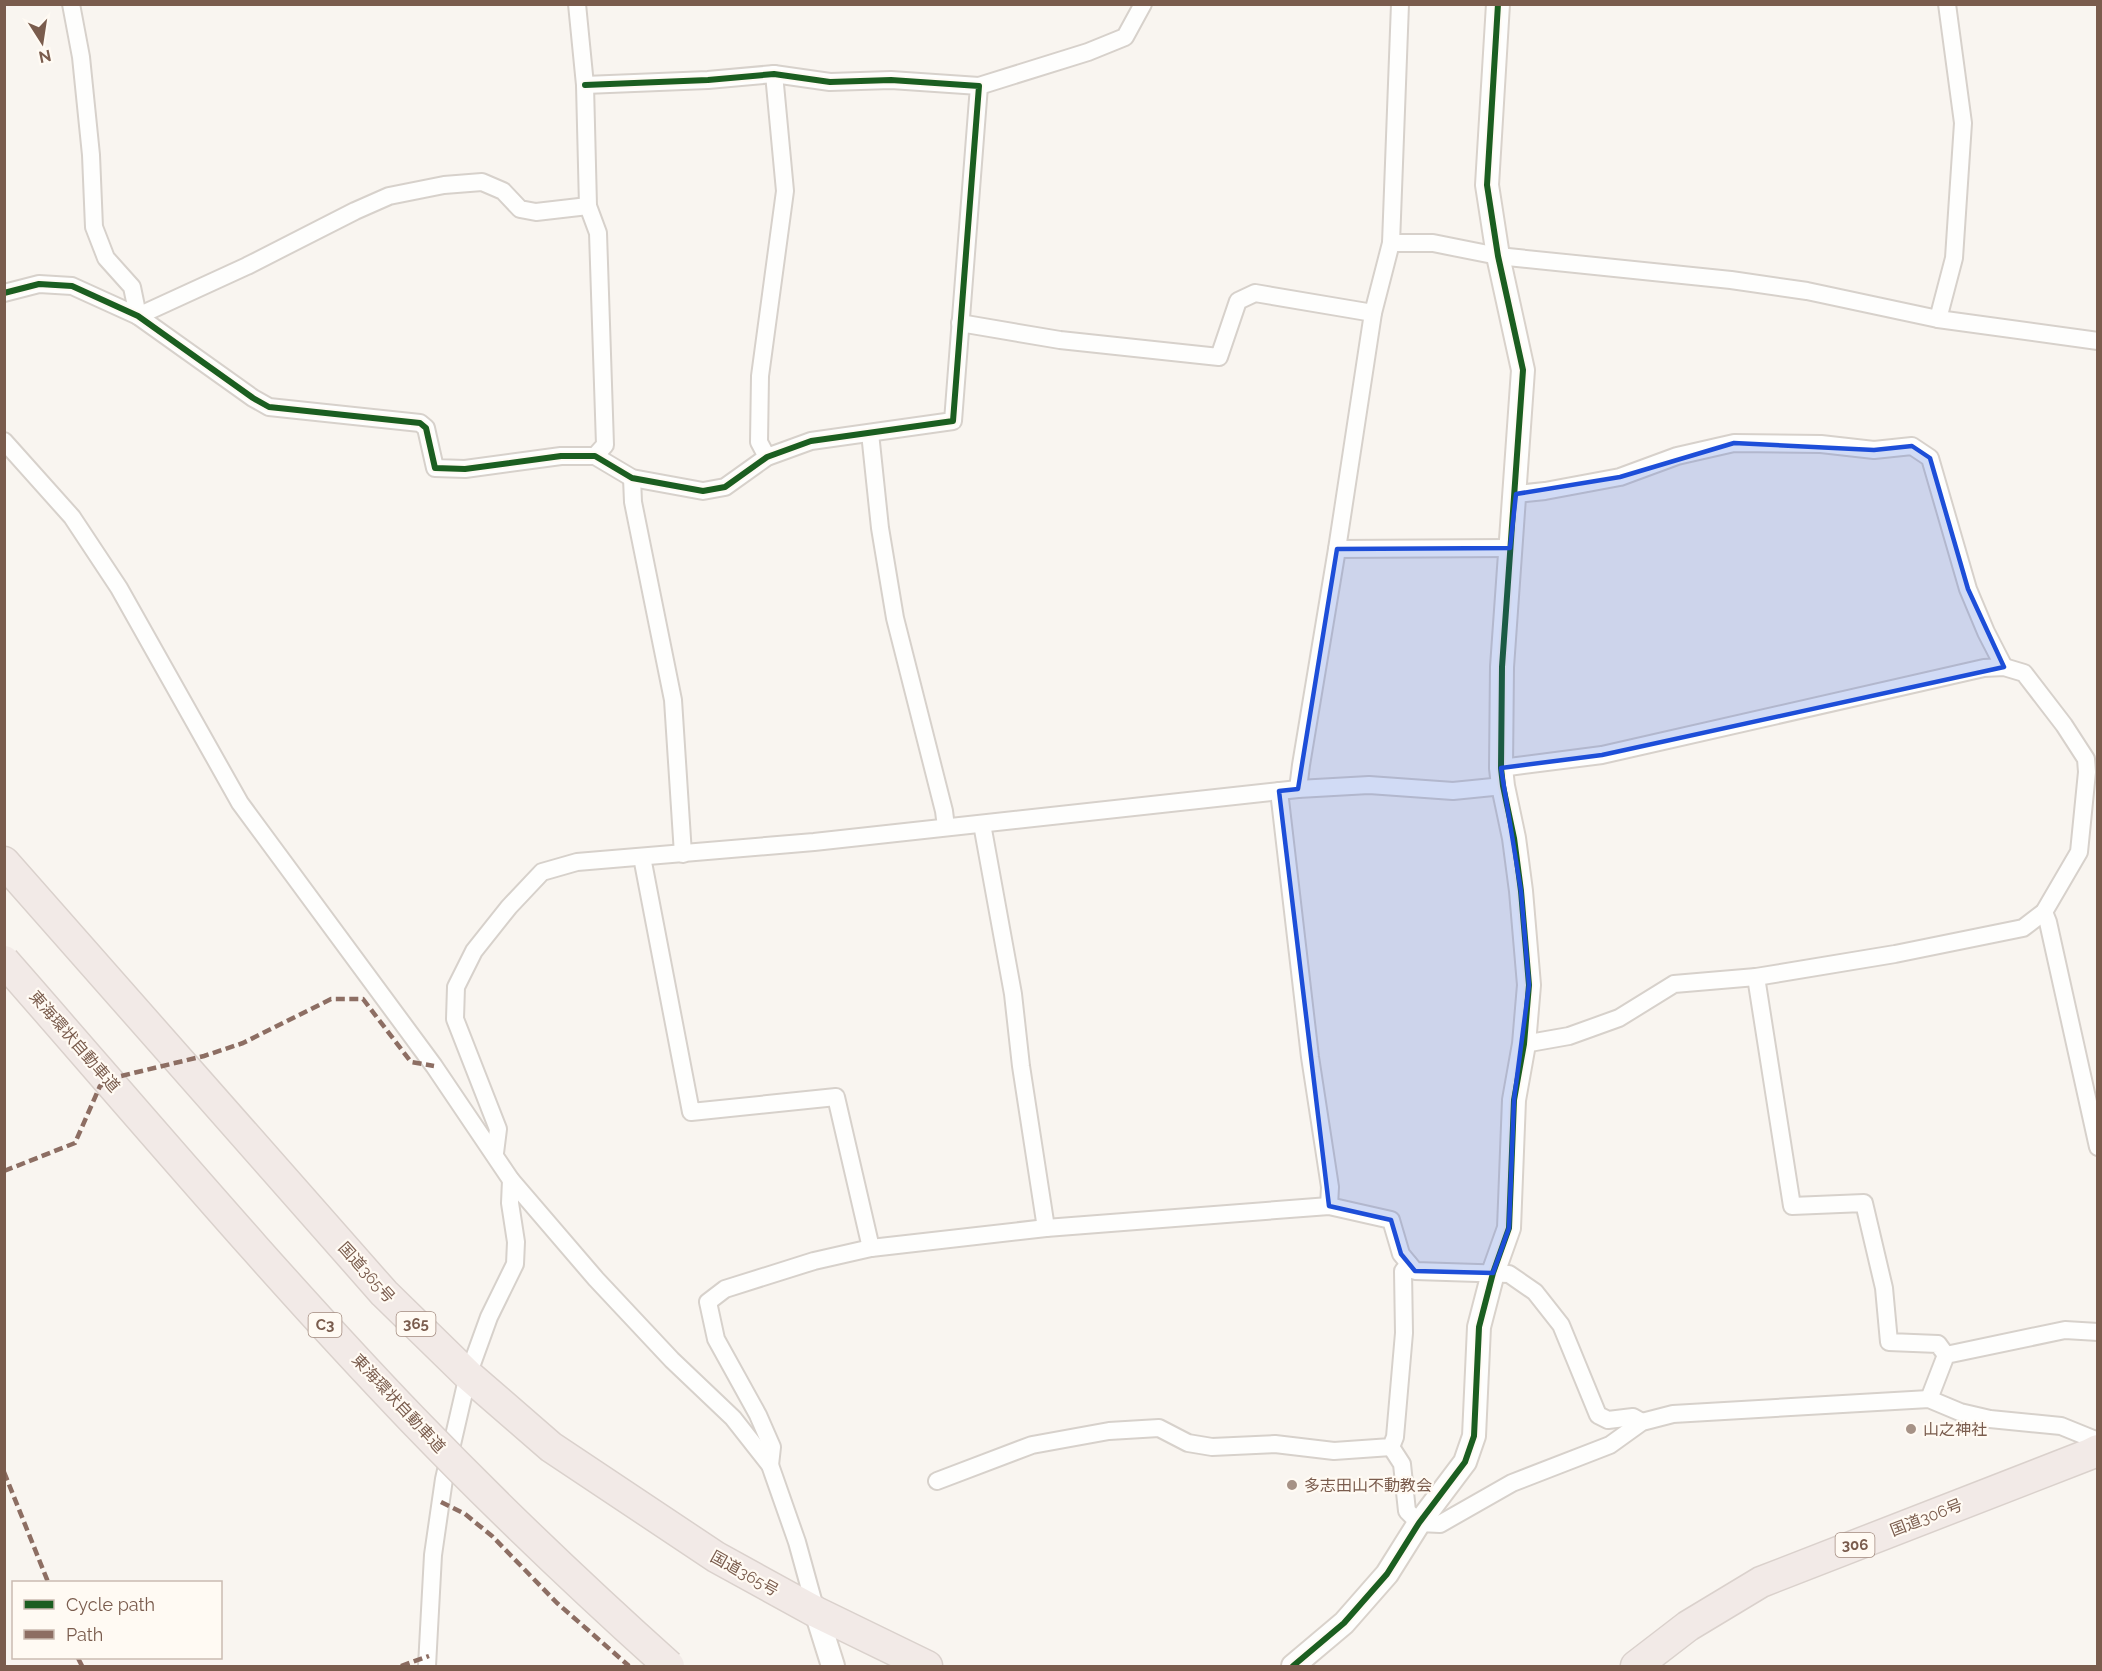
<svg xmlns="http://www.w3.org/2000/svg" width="2102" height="1671" viewBox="0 0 2102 1671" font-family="Raleway,'Noto Sans JP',sans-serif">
<rect width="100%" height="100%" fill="#f9f5f0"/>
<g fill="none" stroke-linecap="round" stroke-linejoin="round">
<!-- street casing -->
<g stroke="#d7d1cb" stroke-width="20">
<g id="street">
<polyline points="71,4 81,57 91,155 94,227 106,258 132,287 138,316"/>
<polyline points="577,4 585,85 588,206 598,233 605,445 595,456"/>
<polyline points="979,86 1088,52 1125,37 1143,4"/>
<polyline points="1391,243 1433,243 1498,256 1731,280 1807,291 1938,319 2098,341"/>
<polyline points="4,293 39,284 72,286 138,316 253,398 269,407 420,423 426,428 435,468 465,469 561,456 595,456 632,478 703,491 725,487 767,457 811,441 953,421 979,86 891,80 830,82 774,74 708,80 585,85"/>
<polyline points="138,316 247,266 355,211 389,196 444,185 482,182 503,191 520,209 536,212 588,206"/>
<polyline points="1938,319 1954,258 1963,123 1947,4"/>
<polyline points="960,323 1060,340 1219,357 1238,301 1255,293 1373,313"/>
<polyline points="870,433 880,528 895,618 944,811 946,827"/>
<polyline points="4,441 72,517 119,588 240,803 434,1066 511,1180 596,1279 672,1360 733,1418 770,1465 797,1542 816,1611"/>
<polyline points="767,457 759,442 760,376 785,191 774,74"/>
<polyline points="632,478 633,502 673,700 683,854"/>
<polyline points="1516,494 1545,491 1620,477 1677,456 1734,443 1821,444 1874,450 1912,446 1930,458 1968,589 1986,632 2004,667"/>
<polyline points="1337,549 1510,548"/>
<polyline points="1501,768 1602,755 1984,668 2004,667 2024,673 2064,725 2086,759 2087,772 2079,852 2044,912 2023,928 1895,954 1756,977 1674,984 1619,1018 1569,1036 1524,1044"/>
<polyline points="1298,789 1301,765 1337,549 1373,313 1391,243 1400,4"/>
<polyline points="1279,791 1310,1057 1330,1187 1329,1206"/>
<polyline points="982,824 1013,994 1021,1066 1046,1228"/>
<polyline points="642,857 691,1112 836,1097 871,1248"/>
<polyline points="2044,912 2048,922 2098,1147"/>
<polyline points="1756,977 1792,1206 1864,1203 1884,1288 1889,1342 1938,1344 1946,1355"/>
<polyline points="495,1153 498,1129 455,1019 456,987 474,951 509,907 542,872 577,862 814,842 1298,789 1369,785 1453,791 1503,786"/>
<polyline points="1929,1399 1946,1355 2065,1330 2098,1332"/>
<polyline points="1391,1447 1402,1464 1407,1511 1419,1523 1440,1524 1512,1483 1610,1445 1642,1422 1673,1414 1929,1399 1960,1412 1990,1419 2061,1426 2098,1441"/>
<polyline points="770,1465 772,1447 758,1415 716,1339 708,1302 725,1289 814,1261 871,1248 1046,1228 1329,1206 1391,1220 1401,1254 1415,1271 1509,1274 1535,1292 1561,1325 1598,1415 1608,1420 1633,1417 1642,1422"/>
<polyline points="937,1481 1032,1445 1109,1431 1159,1428 1188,1443 1212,1447 1275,1444 1334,1451 1391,1447 1395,1437 1404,1333 1403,1271 1409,1264"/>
<polyline points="427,1666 433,1555 444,1479 468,1375 489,1317 515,1264 516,1242 510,1203 511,1180"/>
</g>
</g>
<!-- secondary casing -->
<g stroke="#d9d2cb" stroke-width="26">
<g id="secondary">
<polyline points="816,1612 833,1666"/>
<polyline points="1293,1666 1344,1623 1387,1574 1419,1523 1465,1462 1474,1436 1479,1327 1493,1273 1509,1228 1514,1100 1524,1044 1529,985 1521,891 1514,838 1503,786 1501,768 1502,667 1523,370 1498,256 1487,185 1498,4"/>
</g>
</g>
<!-- highway casing -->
<g stroke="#dad1cc" stroke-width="33">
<g id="highway">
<polyline points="4,862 384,1293 468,1375 551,1447 716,1557 816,1612 927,1666"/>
<polyline points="1636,1666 1688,1626 1761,1582 2090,1454 2098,1450"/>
</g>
</g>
<!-- street -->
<use href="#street" stroke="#fefefd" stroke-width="16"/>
<!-- secondary -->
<use href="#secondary" stroke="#fefefd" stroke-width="22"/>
<!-- highway -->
<use href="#highway" stroke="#f2eae7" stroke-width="30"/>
<!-- highway-bridge casing -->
<g stroke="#dad1cc" stroke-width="33" stroke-linecap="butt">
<path id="highway-bridge" d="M 4,961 C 139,1115 271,1272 413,1420 C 495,1505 581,1587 669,1666"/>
</g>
<!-- highway-bridge -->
<use href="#highway-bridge" stroke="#f2eae7" stroke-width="30"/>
<!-- quiet -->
<g stroke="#8d6e63" stroke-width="4.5" stroke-dasharray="9 4.5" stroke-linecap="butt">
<polyline points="4,1171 75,1143 100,1086 121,1076 204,1056 243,1043 331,999 363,999 411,1062 434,1066"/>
<polyline points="4,1472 48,1582"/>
<polyline points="441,1502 465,1514 492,1536 557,1603 629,1666"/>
<polyline points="78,1658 82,1666"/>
<polyline points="401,1666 429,1656"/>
</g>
<!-- cycleway casing -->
<g stroke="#fffaf3" stroke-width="10">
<g id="cycleway">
<polyline points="4,293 39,284 72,286 138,316 253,398 269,407 420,423 426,428 435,468 465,469 561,456 595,456 632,478 703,491 725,487 767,457 811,441 953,421 979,86 891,80 830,82 774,74 708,80 585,85"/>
<polyline points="1293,1666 1344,1623 1387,1574 1419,1523 1465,1462 1474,1436 1479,1327 1493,1273 1509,1228 1514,1100 1524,1044 1529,985 1521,891 1514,838 1503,786 1501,768 1502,667 1523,370 1498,256 1487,185 1498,4"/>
</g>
</g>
<!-- cycleway -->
<use href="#cycleway" stroke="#1b5e20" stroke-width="6"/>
</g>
<!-- marked area -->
<path fill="#1d4ed8" fill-opacity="0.2" stroke="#1d4ed8" stroke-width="4.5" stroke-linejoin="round" d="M 1734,443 L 1874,450 L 1912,446 L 1930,458 L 1968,589 L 2004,667 L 1602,755 L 1501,768 L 1521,891 L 1529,985 L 1514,1100 L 1509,1228 L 1493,1273 L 1415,1271 L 1401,1254 L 1391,1220 L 1329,1206 L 1279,791 L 1298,789 L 1337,549 L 1510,548 L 1516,494 L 1620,477 Z"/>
<!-- markers -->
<g fill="#a69286" stroke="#fffaf3" stroke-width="2">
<circle cx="1911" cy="1429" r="6"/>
<circle cx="1292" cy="1485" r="6"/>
</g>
<g text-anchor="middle" stroke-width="4.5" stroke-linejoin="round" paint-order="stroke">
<!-- shield labels -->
<g fill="#fffaf3" stroke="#a28b7f" stroke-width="1.5">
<rect x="396.5" y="1312" width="39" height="24" rx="4.5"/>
<rect x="308.5" y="1313" width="33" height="24" rx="4.5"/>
<rect x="1835.5" y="1533" width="39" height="24" rx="4.5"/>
</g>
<g font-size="15" font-weight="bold" fill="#7a5c4d">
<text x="416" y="1329">365</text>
<text x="325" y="1330">C3</text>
<text x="1855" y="1550">306</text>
</g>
<!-- street labels -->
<g font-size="16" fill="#7a5c4d" stroke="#fffaf3">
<text transform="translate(75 1041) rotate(49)" y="6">東海環状自動車道</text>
<text transform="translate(367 1272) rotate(48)" y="6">国道365号</text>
<text transform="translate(399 1403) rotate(47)" y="6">東海環状自動車道</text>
<text transform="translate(1926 1517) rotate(-21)" y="6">国道306号</text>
<text transform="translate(745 1573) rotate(29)" y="6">国道365号</text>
</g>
<!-- poi labels -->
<g font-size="16" fill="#7a5c4d" stroke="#fffaf3" text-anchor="start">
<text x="1923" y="1435">山之神社</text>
<text x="1304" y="1491">多志田山不動教会</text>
</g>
</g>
<!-- border -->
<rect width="2102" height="1671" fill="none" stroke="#7a5c4d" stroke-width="12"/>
<!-- legend -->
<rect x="12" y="1581" width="210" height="78" fill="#fffaf3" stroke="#cabbb1" stroke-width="1.5"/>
<rect x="24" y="1600" width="30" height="9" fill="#1b5e20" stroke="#cabbb1" stroke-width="1.5"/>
<text x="66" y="1611" font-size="18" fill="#7a5c4d">Cycle path</text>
<rect x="24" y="1630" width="30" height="9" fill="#8d6e63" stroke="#cabbb1" stroke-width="1.5"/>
<text x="66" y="1641" font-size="18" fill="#7a5c4d">Path</text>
<!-- north arrow -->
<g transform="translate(42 42) rotate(168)" stroke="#fffaf3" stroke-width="4.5" paint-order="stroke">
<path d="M0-4.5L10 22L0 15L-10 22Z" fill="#7a5c4d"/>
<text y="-9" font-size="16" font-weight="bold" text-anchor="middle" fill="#7a5c4d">N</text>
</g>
</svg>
